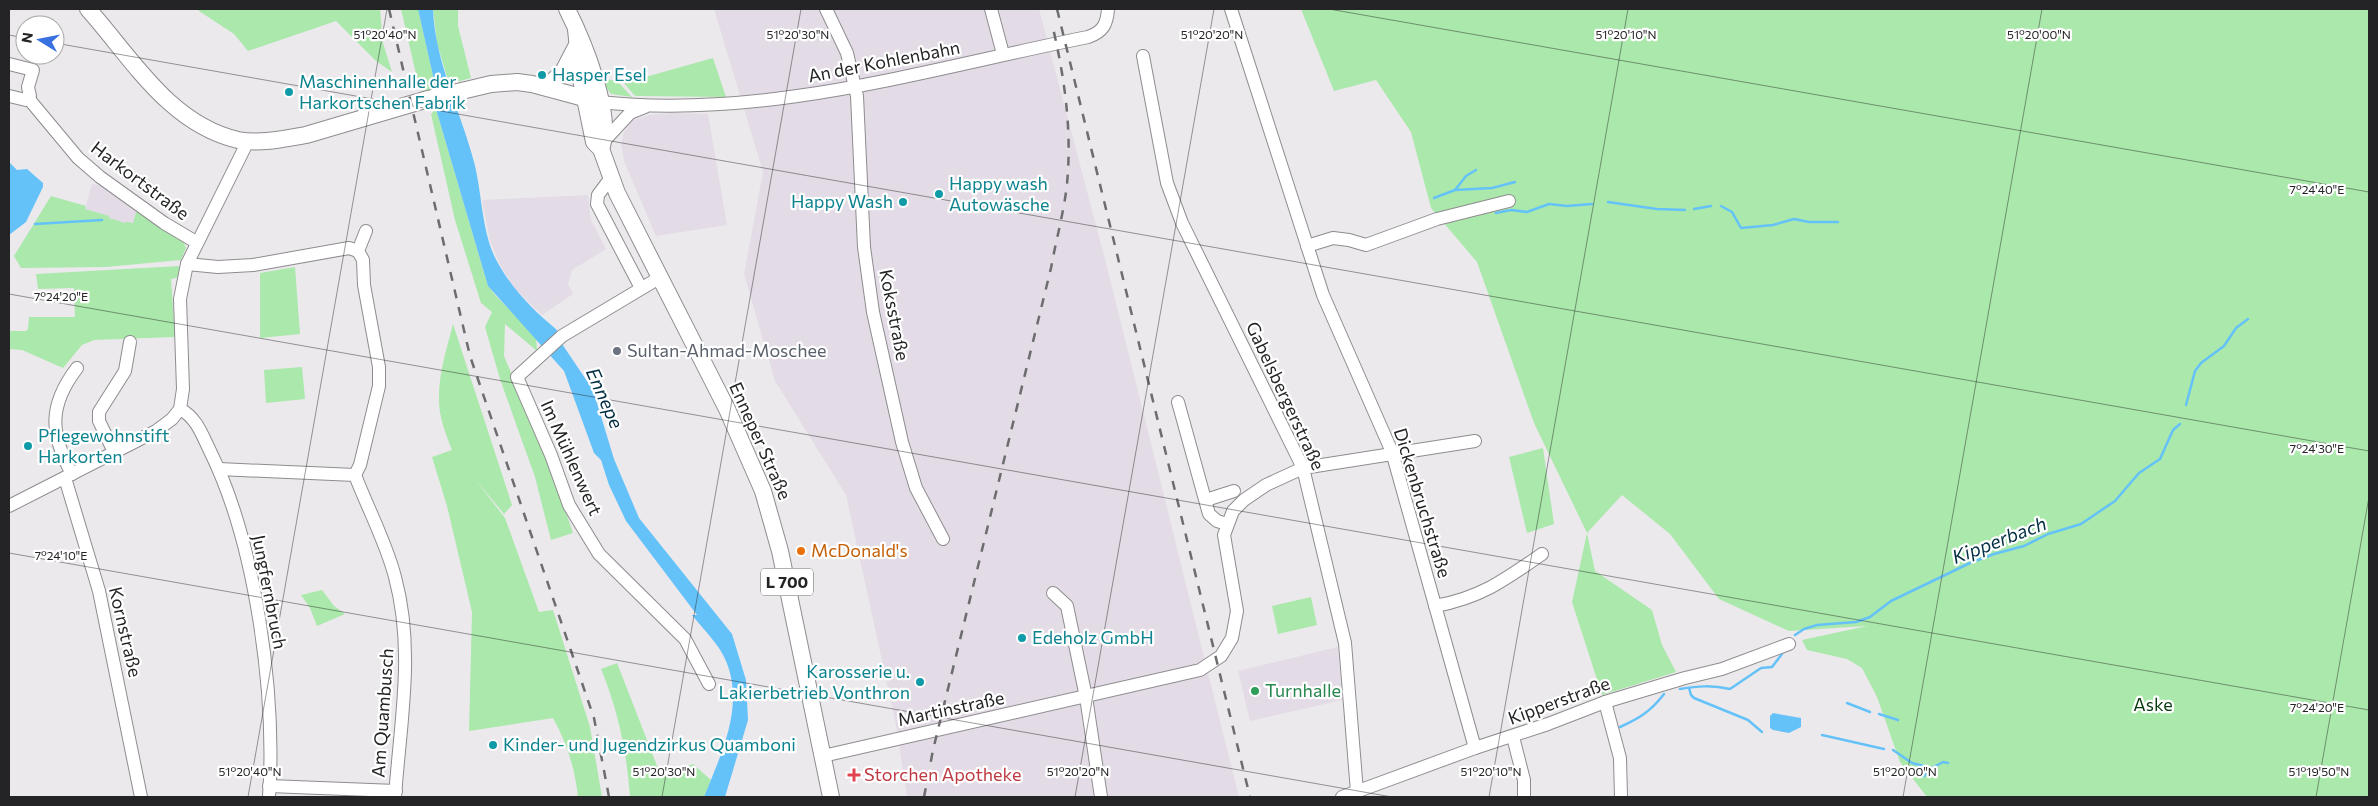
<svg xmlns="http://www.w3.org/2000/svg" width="2378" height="806" viewBox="0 0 2378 806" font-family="Commissioner,sans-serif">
<rect width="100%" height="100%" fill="#ece9ed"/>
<!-- built -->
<g fill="#e3dbe5">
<polygon points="714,9 1039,9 1108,271 1239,797 907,797 896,725 846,495 775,381 744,274 763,172"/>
<polygon points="671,113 708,114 727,225 656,236 624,161 621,144 624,132 633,120 650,115"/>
<polygon points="92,184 106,187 108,192 115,194 115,196 130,204 130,207 137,209 133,224 125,224 85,209"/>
<polygon points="588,195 591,220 606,249 572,270 568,284 573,294 542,315 515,289 500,265 490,241 482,200"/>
<polygon points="1338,647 1342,700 1250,721 1238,671"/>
</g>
<!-- green -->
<g fill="#aae8ab">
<polygon points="196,9 380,9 383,43 392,72 376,61 336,21 248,51 234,34"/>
<polygon points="401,9 418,9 436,89 420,91"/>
<polygon points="433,9 458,9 458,26 471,78 449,84 437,43"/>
<polygon points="1301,9 2369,9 2369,797 1927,797 1900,762 1877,697 1862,668 1847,659 1807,650 1802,640 1867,626 1789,631 1719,599 1670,534 1622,495 1587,533 1595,571 1652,610 1662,645 1676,672 1602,695 1572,602 1587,533 1534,423 1477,262 1431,208 1411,132 1376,80 1334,91"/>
<polygon points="713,58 726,97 637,96 634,95 624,83"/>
<polygon points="606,79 617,81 632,97 611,94 605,86"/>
<polygon points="436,109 488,286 496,296 536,337 537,351 505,324 504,356 550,466 573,533 551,540 535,477 500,379 485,327 492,312 481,303 455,220 431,114"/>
<polygon points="51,196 86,206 85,209 109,216 109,218 125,223 126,222 133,223 137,209 183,240 186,248 181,260 106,267 21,268 14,256"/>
<polygon points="179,266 180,277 171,279 175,337 94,340 82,345 63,368 22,350 9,349 9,331 26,331 28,329 29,317 75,317 74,288 38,289 36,274"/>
<polygon points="295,267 300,334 260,338 260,273"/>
<path d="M 453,324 L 512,505 L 504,514 L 475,479 L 505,518 L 539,612 L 553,610 L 590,727 L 602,797 L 578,797 C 575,769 567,743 553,718 L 469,731 L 472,612 L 447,506 L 432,457 L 452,450 C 446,435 439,417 439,401 C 438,375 447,348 453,324 Z"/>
<polygon points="302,367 305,399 266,403 264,370"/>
<polygon points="1543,448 1554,524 1527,533 1509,457"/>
<polygon points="322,590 334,606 345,614 317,626 310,608 301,595"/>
<polygon points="1311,597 1317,625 1278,634 1272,606"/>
<path d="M 617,663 L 661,776 L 693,764 L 711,780 L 704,797 L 630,797 C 627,753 618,710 601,669 Z"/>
</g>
<!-- water -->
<g fill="#65c2f8">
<path d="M 418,9 L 433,9 C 435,62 461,112 474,162 C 483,196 481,235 499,265 C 514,291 534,311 557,330 L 556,335 L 593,390 L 614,459 L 639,518 L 732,634 L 746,680 L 748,720 L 725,797 L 704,797 C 721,754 745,707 726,661 C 719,644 703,629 692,615 L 697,615 L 626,521 L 609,485 L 601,460 L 594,453 L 564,371 L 488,286 L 436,109 L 436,89 Z"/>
<polygon points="9,162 17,170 27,169 43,183 43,187 26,222 9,235"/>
<polygon points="1773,713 1801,718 1801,727 1789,733 1773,730 1770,728 1770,716"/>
</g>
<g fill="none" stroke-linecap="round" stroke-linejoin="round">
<!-- stream -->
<g stroke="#65c2f8" stroke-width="2.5">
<polyline points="1455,190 1466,176 1476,170"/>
<polyline points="1434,198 1455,190 1492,188 1515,182"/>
<polyline points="1608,202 1657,209 1685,210"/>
<polyline points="1721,206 1732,212 1741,228 1773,225 1794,219 1809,222 1838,222"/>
<polyline points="1694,209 1711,206"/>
<polyline points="1496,213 1511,210 1527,212 1549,204 1567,206 1592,204"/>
<polyline points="35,224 102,220"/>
<polyline points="2186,405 2195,371 2201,363 2224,346 2236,328 2248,319"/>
<polyline points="1795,635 1804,629 1817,625 1856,622 1870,617 1891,601 1970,563 1994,554 2024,546 2048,534 2081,524 2115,501 2139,473 2160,459 2173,430 2180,424"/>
<polyline points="1689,688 1691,695 1694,698 1748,720 1762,732"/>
<path d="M 1680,689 C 1698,686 1712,685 1730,689 L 1761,668 L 1772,667 L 1782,654"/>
<polyline points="1847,703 1870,712"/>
<polyline points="1879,714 1898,720"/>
<path d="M 1620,727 C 1640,718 1651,711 1664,694"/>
<polyline points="1822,735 1884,749"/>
<polyline points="1893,750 1912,763 1932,768 1943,762 1948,763"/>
<polyline points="1924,776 1932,768"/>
</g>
<!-- minor casing -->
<g stroke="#8f8c90" stroke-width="14">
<g id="minor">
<polyline points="826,9 847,53 857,96 864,247 873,312 902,442 916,488 943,539"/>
<polyline points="991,9 1003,54"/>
<polyline points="1231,9 1323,295 1392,452 1475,748"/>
<polyline points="1143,56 1167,183 1182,223 1303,468 1345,643 1357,792"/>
<polyline points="9,64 33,70 28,87 30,96 26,100 9,96"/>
<polyline points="28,98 78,158 100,177 164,223 196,242"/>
<path d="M 599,102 C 766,120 927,69 1088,37 C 1103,32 1107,24 1108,9"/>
<polyline points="605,140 630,113 645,107"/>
<polyline points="610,179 598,195 597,204 641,288"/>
<polyline points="1307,246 1333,238 1349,240 1366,245 1437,219 1509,201"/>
<polyline points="187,264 218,267 253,265 349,248 358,251"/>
<polyline points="659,278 562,336 517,377 551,455 569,505 599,554 685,639 709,684"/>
<polyline points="1178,402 1209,514 1217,521 1227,524"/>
<path d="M 180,409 C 197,418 202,435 210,451 C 256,544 276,694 269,797"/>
<polyline points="114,452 99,421 99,412 125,371 130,342"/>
<polyline points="219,469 355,475"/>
<path d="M 72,474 C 50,434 48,406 77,368"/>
<path d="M 355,475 C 368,509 386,542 395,577 C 415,651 400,723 395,797"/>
<polyline points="355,475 360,465 379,386 379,367 364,285 363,260 358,251 366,231"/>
<polyline points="65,478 99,591 141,797"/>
<polyline points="1206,500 1234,491"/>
<polyline points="9,506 156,431 172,419 180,409 183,389 180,299 187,264 248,141"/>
<polyline points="1053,593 1067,606 1086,697 1101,797"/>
<path d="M 1435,606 C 1480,598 1505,580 1542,554"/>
<polyline points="1605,702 1620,758 1621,797"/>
<polyline points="1513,737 1524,780 1524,797"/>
<polyline points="823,756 1200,670 1221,656 1232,638 1237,611 1224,535 1233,511 1244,500 1266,485 1303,468 1475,441"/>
<polyline points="269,786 396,791"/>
<polyline points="1342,797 1475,748 1548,724 1605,702 1685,678 1722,669 1789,644"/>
</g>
</g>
<!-- major casing -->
<g stroke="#8f8c90" stroke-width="18">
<g id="major">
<path d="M 88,9 C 131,57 169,124 238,140 C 259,144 284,139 306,135 L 428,99 L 491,84 L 517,82 L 532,84 L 599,102"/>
<path d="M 567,9 C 583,41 614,115 601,149"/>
<polyline points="576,29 581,79 594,142 601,149 617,193 727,409 763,491 780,551 831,797"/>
<polyline points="546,87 563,72 576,47"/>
</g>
</g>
<!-- minor -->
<use href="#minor" stroke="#fff" stroke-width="12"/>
<!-- major -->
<use href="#major" stroke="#fff" stroke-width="16"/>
<!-- rail -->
<g stroke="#6d6c6e" stroke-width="2.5" stroke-dasharray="9 9" stroke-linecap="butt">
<polyline points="389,9 470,356 594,718 609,797"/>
<polyline points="1057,9 1250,797"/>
<path d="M 924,797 L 933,750 L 1051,268 C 1056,240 1064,212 1067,184 C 1072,131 1065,80 1053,28"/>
</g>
</g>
<!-- ticks -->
<path fill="none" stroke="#242325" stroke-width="1" stroke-opacity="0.45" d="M 1329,9 L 2369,192M 9,35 L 25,38M 55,43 L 2369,451M 9,294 L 2369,710M 9,553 L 1392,797M 248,797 L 387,9M 662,797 L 801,9M 1075,797 L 1214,9M 1489,797 L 1628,9M 1903,797 L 2042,9M 2316,797 L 2369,497"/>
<!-- markers -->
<g fill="#0f9aa8" stroke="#fff" stroke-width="2">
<circle cx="542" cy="75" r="5"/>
<circle cx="289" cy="92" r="5"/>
<circle cx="939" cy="194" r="5"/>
<circle cx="903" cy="202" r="5"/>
<circle cx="28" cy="446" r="5"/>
<circle cx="1022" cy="638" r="5"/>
<circle cx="920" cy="682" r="5"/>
<circle cx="493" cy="745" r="5"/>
</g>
<circle fill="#6b7280" stroke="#fff" stroke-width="2" cx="617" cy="351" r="5"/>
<circle fill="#e8710a" stroke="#fff" stroke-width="2" cx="801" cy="551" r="5"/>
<circle fill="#2e9e5b" stroke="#fff" stroke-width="2" cx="1255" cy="691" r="5"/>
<path fill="#e0444e" stroke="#fff" stroke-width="2" d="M851.5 767.5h5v5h5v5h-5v5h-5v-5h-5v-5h5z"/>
<g text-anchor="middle" stroke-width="4.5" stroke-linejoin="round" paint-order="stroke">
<!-- shield labels -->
<rect fill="#fff" stroke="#666566" stroke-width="1" x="761" y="568.5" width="52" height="27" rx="4"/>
<g font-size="16" font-weight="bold" fill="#242325">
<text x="787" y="588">L 700</text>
</g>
<!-- street labels -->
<g font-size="18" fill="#242325" stroke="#fff">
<text transform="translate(884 62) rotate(-11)" y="6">An der Kohlenbahn</text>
<text transform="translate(140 181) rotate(37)" y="6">Harkortstraße</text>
<text transform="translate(894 315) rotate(79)" y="6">Koksstraße</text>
<text transform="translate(1285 396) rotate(65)" y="6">Gabelsbergerstraße</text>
<text transform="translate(760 441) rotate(66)" y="6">Enneper Straße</text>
<text transform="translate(571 458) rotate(66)" y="6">Im Mühlenwert</text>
<text transform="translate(1422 503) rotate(73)" y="6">Dickenbruchstraße</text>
<text transform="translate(269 592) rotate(79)" y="6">Jungfernbruch</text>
<text transform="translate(125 632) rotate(77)" y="6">Kornstraße</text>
<text transform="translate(1559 701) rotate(-20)" y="6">Kipperstraße</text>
<text transform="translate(951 709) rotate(-12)" y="6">Martinstraße</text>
<text transform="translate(383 713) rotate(-86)" y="6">Am Quambusch</text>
</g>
<!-- culture labels -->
<g font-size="18" fill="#0d838f" stroke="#fff" text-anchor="start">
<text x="552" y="81">Hasper Esel</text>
<text x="299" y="88">Maschinenhalle der<tspan x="299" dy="21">Harkortschen Fabrik</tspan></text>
<text x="949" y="190">Happy wash<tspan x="949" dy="21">Autowäsche</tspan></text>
<text x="893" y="208" text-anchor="end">Happy Wash</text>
<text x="38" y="442">Pflegewohnstift<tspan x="38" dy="21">Harkorten</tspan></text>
<text x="1032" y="644">Edeholz GmbH</text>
<text x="910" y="678" text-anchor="end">Karosserie u.<tspan x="910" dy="21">Lakierbetrieb Vonthron</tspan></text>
<text x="503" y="751">Kinder- und Jugendzirkus Quamboni</text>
</g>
<!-- worship labels -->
<g font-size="18" fill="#5b616d" stroke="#fff" text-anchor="start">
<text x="627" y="357">Sultan-Ahmad-Moschee</text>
</g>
<!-- food labels -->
<g font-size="18" fill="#c56008" stroke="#fff" text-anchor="start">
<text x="811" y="557">McDonald's</text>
</g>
<!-- leisure labels -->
<g font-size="18" fill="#27864d" stroke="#fff" text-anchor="start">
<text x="1265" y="697">Turnhalle</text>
</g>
<!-- park labels -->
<g font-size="18" fill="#073a0e" stroke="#fff">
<text x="2153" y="711">Aske</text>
</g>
<!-- health labels -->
<g font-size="18" fill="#be3a42" stroke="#fff" text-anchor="start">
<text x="864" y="781">Storchen Apotheke</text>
</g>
<!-- water labels -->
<g font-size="19" font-style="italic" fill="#022d42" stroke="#fff">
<text transform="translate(605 398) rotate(66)" y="7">Ennepe</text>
<text transform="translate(1999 540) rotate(-21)" y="7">Kipperbach</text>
</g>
</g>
<g font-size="12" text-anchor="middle" fill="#242325" stroke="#fff" stroke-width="4.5" stroke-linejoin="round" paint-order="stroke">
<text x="385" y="39">51°20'40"N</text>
<text x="798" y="39">51°20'30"N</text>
<text x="1212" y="39">51°20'20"N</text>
<text x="1626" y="39">51°20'10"N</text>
<text x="2039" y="39">51°20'00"N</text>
<text x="2317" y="194">7°24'40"E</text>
<text x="61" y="301">7°24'20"E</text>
<text x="2317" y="453">7°24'30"E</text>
<text x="61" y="560">7°24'10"E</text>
<text x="2317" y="712">7°24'20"E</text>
<text x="250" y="776">51°20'40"N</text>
<text x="664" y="776">51°20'30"N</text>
<text x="1078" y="776">51°20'20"N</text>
<text x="1491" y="776">51°20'10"N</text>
<text x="1905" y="776">51°20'00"N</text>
<text x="2319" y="776">51°19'50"N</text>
</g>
<!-- border -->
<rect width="2378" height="806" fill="none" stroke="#242325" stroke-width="20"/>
<!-- north arrow -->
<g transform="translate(40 40) rotate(280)"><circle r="24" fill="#ffffff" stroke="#a7a7a8"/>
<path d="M0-4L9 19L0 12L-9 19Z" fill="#3971e0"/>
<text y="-8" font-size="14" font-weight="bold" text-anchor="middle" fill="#242325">N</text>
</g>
</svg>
